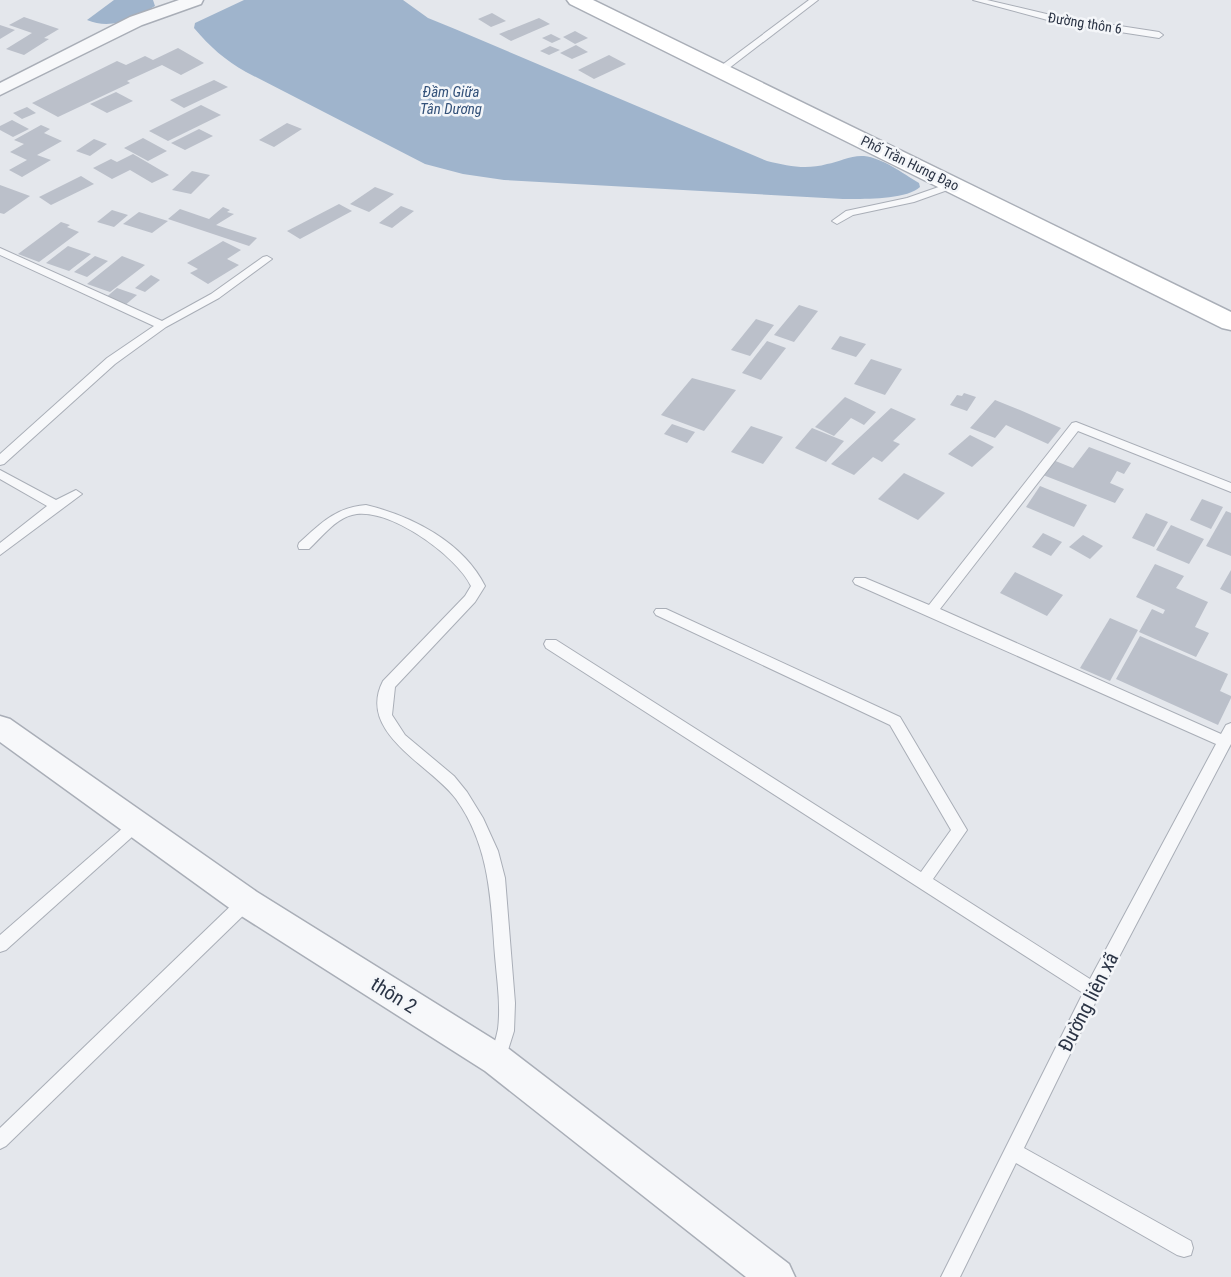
<svg xmlns="http://www.w3.org/2000/svg" width="1231" height="1277" viewBox="0 0 1231 1277" font-family="'Roboto Condensed',sans-serif">
<rect width="100%" height="100%" fill="#e4e7ec"/>
<!-- water -->
<g fill="#9fb4cc">
<path d="M 114,0 L 153,0 L 155,6 C 134,19 111,30 87,20 Z"/>
<path d="M 244,0 L 403,0 L 428,18 L 455,29 L 767,161 C 788,166 806,170 827,164 C 839,162 851,155 864,156 C 883,158 902,173 919,183 L 920,187 C 906,200 862,199 843,199 L 504,180 L 463,174 L 425,164 L 246,72 C 225,60 210,47 194,28 L 195,23 Z"/>
</g>
<!-- building -->
<g fill="#bbc0ca">
<polygon points="492,13 506,21 491,27 478,19"/>
<polygon points="24,17 59,29 44,38 49,39 24,55 6,49 32,33 9,25"/>
<polygon points="539,18 550,24 511,41 499,34"/>
<polygon points="0,25 15,30 0,39"/>
<polygon points="575,31 588,38 575,44 563,37"/>
<polygon points="551,34 561,39 552,43 542,38"/>
<polygon points="576,45 588,52 572,59 560,53"/>
<polygon points="550,46 560,50 549,55 540,51"/>
<polygon points="178,48 204,63 181,75 162,65 127,81 130,83 58,117 32,103 117,61 126,65 145,56 153,60"/>
<polygon points="609,55 626,64 594,79 578,70"/>
<polygon points="214,80 228,87 184,108 170,100"/>
<polygon points="116,92 133,101 107,113 90,104"/>
<polygon points="201,105 221,115 168,141 149,131"/>
<polygon points="27,107 36,113 22,119 13,113"/>
<polygon points="12,120 29,129 13,137 0,130 0,126"/>
<polygon points="287,123 302,129 274,147 259,140"/>
<polygon points="41,125 50,129 44,133 62,141 37,155 51,160 22,177 9,170 27,160 10,152 24,144 14,140"/>
<polygon points="199,129 213,136 185,150 171,143"/>
<polygon points="143,138 167,151 148,161 124,148"/>
<polygon points="94,139 107,144 90,156 76,151"/>
<polygon points="133,154 169,175 152,183 130,170 112,179 93,168 111,159 117,162"/>
<polygon points="192,171 210,175 191,194 172,190"/>
<polygon points="81,176 94,184 51,205 39,197"/>
<polygon points="0,185 30,196 4,214 0,213"/>
<polygon points="375,187 394,194 369,212 350,204"/>
<polygon points="339,204 352,211 300,239 287,231"/>
<polygon points="401,206 414,211 392,228 379,223"/>
<polygon points="223,207 230,210 227,212 234,214 216,225 257,238 249,246 168,219 180,209 209,219"/>
<polygon points="112,210 128,215 114,227 97,222"/>
<polygon points="139,212 168,221 152,233 123,224"/>
<polygon points="61,222 70,225 67,227 79,232 39,262 18,254"/>
<polygon points="223,241 241,250 227,259 239,265 208,284 190,273 198,269 187,263"/>
<polygon points="68,246 91,254 69,271 46,263"/>
<polygon points="95,256 108,261 87,277 74,272"/>
<polygon points="122,256 145,265 110,292 87,284"/>
<polygon points="151,275 160,280 145,292 135,288"/>
<polygon points="117,288 137,295 124,306 104,299"/>
<polygon points="799,305 818,311 794,342 774,335"/>
<polygon points="756,319 774,325 750,356 731,350"/>
<polygon points="840,336 866,344 856,357 831,349"/>
<polygon points="767,341 786,348 761,380 742,373"/>
<polygon points="871,359 902,369 885,395 854,384"/>
<polygon points="692,378 736,390 704,431 661,415"/>
<polygon points="964,393 976,397 967,411 950,405 957,395 962,396"/>
<polygon points="845,397 876,412 864,425 851,418 834,436 815,427"/>
<polygon points="995,400 1020,410 1061,428 1048,444 1006,425 995,438 970,428"/>
<polygon points="891,408 916,419 893,441 900,444 882,462 873,457 854,475 831,464"/>
<polygon points="672,424 695,432 687,443 664,434"/>
<polygon points="751,426 783,437 763,464 731,452"/>
<polygon points="812,428 844,441 826,462 795,448"/>
<polygon points="970,435 994,447 972,467 948,454"/>
<polygon points="1089,447 1131,463 1124,474 1117,471 1110,483 1124,489 1115,503 1043,475 1053,460 1073,468"/>
<polygon points="904,473 945,493 918,520 878,499"/>
<polygon points="1040,486 1087,505 1074,527 1026,507"/>
<polygon points="1202,499 1223,507 1211,529 1190,520"/>
<polygon points="1226,511 1231,513 1231,556 1206,546"/>
<polygon points="1146,513 1168,522 1154,547 1132,538"/>
<polygon points="1171,525 1204,539 1189,564 1156,550"/>
<polygon points="1043,533 1062,542 1051,556 1032,547"/>
<polygon points="1083,535 1103,546 1090,559 1069,547"/>
<polygon points="1155,564 1184,576 1176,588 1208,602 1195,627 1209,633 1196,657 1139,632 1152,609 1163,614 1165,610 1136,597"/>
<polygon points="1231,570 1231,594 1220,589"/>
<polygon points="1015,572 1063,595 1047,616 1000,593"/>
<polygon points="1110,618 1138,630 1110,681 1080,668"/>
<polygon points="1140,636 1228,674 1220,691 1231,696 1231,698 1218,725 1116,679"/>
</g>
<g fill="none" stroke-linecap="round" stroke-linejoin="round">
<!-- lane casing -->
<g stroke="#a9aeb7" stroke-width="2">
<g id="lane">
<polygon points="809,0 818,0 724,72 718,72 718,68"/>
<polygon points="973,0 987,0 1055,16 1159,32 1163,35 1159,38 1055,22"/>
<polygon points="953,182 958,185 956,187 914,202 853,215 837,224 832,221 846,211 907,198"/>
<polygon points="0,248 162,321 211,294 263,257 267,256 272,259 219,298 166,327 115,364 4,464 0,465 0,454 107,358 154,326 0,255"/>
<polygon points="1076,422 1231,483 1231,492 1078,431 940,609 1221,734 1226,725 1231,723 1231,744 1099,995 1024,1148 1191,1241 1193,1248 1191,1255 1184,1257 1177,1255 1016,1163 960,1277 941,1277 1083,993 546,648 544,644 546,640 556,640 921,872 951,830 890,725 656,615 654,612 656,609 666,609 900,717 967,830 933,879 1090,979 1216,744 855,584 853,581 855,578 865,578 929,605 1072,423"/>
<polygon points="0,470 56,500 76,490 82,494 0,555 0,543 47,506 0,479"/>
<path d="M 366,505 C 412,516 463,542 485,586 L 475,602 L 395,687 L 392,715 L 405,735 L 454,776 L 467,792 L 483,818 L 498,851 L 505,878 L 515,1003 L 514,1031 L 503,1066 L 497,1068 L 491,1066 L 489,1060 C 492,1050 496,1040 498,1029 C 501,1005 497,980 495,956 C 491,901 490,846 456,799 C 431,765 356,733 383,681 L 465,596 L 471,586 C 457,556 387,505 352,515 C 335,519 321,538 309,549 L 299,549 L 298,546 L 299,543 C 320,524 336,507 366,505 Z"/>
<polygon points="137,818 142,820 144,824 142,828 6,950 0,952 0,935 132,820"/>
<polygon points="246,895 252,897 254,902 252,907 6,1146 0,1149 0,1128 240,897"/>
</g>
</g>
<!-- street casing -->
<g stroke="#a9aeb7" stroke-width="3">
<g id="street">
<polygon points="179,0 203,0 201,4 142,25 0,95 0,83 130,17"/>
<polygon points="0,716 10,719 257,892 509,1049 789,1264 795,1277 746,1277 485,1071 235,912 0,742"/>
</g>
</g>
<!-- secondary casing -->
<g stroke="#a9aeb7" stroke-width="3">
<polygon id="secondary" points="567,0 593,0 1231,312 1231,330 1222,328 570,4"/>
</g>
<!-- lane -->
<use href="#lane" fill="#f7f8fa" fill-rule="evenodd"/>
<!-- street -->
<use href="#street" fill="#f7f8fa" fill-rule="evenodd"/>
<!-- secondary -->
<use href="#secondary" fill="#fff" fill-rule="evenodd"/>
</g>
<g text-anchor="middle" stroke-width="5" stroke-linejoin="round" paint-order="stroke">
<!-- far-street labels -->
<g font-size="14" fill="#2b3445" stroke="#f4f6f9">
<text transform="translate(1085 23) rotate(9)" y="5">Đường thôn 6</text>
<text transform="translate(910 163) rotate(26)" y="5">Phố Trần Hưng Đạo</text>
</g>
<!-- far-water labels -->
<g font-size="15" font-style="italic" fill="#34527a" stroke="#f4f6f9">
<text x="451" y="97">Đầm Giữa<tspan x="451" dy="17">Tân Dương</tspan></text>
</g>
<!-- near-street labels -->
<g font-size="20" fill="#2b3445" stroke="#f4f6f9">
<text transform="translate(394 995) rotate(32)" y="7">thôn 2</text>
<text transform="translate(1088 1002) rotate(-63)" y="7">Đường liên xã</text>
</g>
</g>
</svg>
